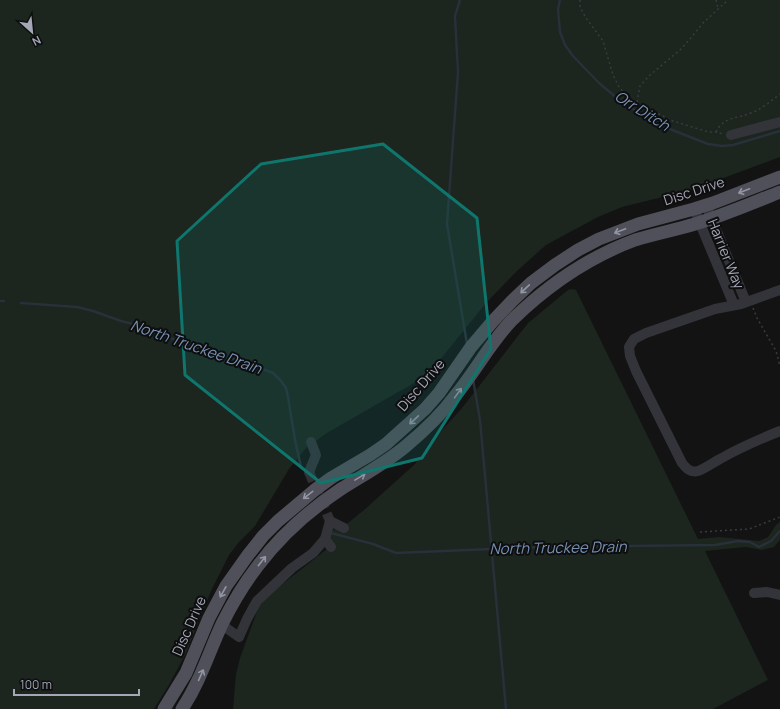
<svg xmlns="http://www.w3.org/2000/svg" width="780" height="709" viewBox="0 0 780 709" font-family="Manrope,sans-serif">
<rect width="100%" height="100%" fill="#131314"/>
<!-- green -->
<g fill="#1c251e">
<polygon points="0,0 780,0 780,157 691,190 622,207 598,217 546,245 517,271 486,303 431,371 414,383 327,433 306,448 289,469 255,526 239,542 229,555 211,591 186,653 169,685 154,709 0,709"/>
<polygon points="571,289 576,290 698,539 720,537 759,541 768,537 776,525 780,522 780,540 774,547 762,550 746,547 705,551 768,680 713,709 233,709 236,674 240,658 259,606 280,586 327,549 329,536 332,529 339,530 364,510 415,464 433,440 462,408 528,323 568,290"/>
</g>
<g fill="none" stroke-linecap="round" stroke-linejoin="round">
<!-- stream -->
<g stroke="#283039" stroke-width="2.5">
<polyline points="460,0 455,16 458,72 447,224 467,344"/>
<polyline points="560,0 558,9 560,32 565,45 573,56 599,83 617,98 633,109 657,124 708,144 722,146 733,145 780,131"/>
<polyline points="0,301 4,301"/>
<polyline points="21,303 77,307 93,311 121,321 137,325 180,342 200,348 214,355 235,359 273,373 281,381 286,388 288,397 295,440 301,467"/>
<polyline points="473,379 480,420 506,709"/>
<polyline points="331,533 373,544 396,553 542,547 715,545 738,541 750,542 759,547 771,541 780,531"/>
</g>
<!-- minor-tunnel -->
<polyline stroke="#303134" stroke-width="10" stroke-dasharray="10 5" stroke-linecap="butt" points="309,472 330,521"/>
<!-- path -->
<g stroke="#393b41" stroke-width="1.5" stroke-dasharray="2 3" stroke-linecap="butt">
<polyline points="580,0 580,7 586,18 603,41 613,75 619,87 627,96 637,103 673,121 708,132 716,132 723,134"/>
<polyline points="716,0 718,8"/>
<polyline points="637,102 640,86 650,75 680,50 690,39 703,23 728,0"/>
<path d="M 716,132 C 724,116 737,119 751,113 C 762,109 771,101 780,94"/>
<polyline points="753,308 757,318 776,351 780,366"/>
<polyline points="700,532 749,529 780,517"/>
</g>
<!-- minor -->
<g stroke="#33343a" stroke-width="10">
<polyline points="731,135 780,122"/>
<polyline points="706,205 746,302"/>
<polyline points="694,209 734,305"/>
<path d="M 780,290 L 741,304 L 715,309 L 646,333 L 634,339 L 629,347 L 630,356 L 636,371 L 682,463 C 686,468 690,473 698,471 C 704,469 714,462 720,459 C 739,448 760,439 780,431"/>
<polyline points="309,472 316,455 311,442"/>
<polyline points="325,539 331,547"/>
<polyline points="754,593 767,592 780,595"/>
<polyline points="222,625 239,637 247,619 257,601 274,585 292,568 313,553 325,539 330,521 344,528"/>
</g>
<!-- major -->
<g stroke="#4f5059" stroke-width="13">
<polyline points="164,709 186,673 209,618 226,586 248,555 263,536 278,521 316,489 331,478 370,455 386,444 425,409 439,393 471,347 493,321 512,301 531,283 555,265 578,250 599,239 638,224 694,209 713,203 780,177"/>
<path d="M 182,709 C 200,682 209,652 222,624 C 232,604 243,585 257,567 C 280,536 308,511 341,489 C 363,475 386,463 406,446 C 424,431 441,415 455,396 C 475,372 490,343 512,320 C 547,286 589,257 635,240 C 655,234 675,230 695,224 C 724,215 752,203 780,192"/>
</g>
</g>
<!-- one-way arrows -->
<defs><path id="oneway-shaft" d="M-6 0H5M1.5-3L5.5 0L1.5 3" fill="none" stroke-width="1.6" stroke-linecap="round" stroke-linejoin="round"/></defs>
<g stroke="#9296a3">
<use href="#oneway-shaft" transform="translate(744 191) rotate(159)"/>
<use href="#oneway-shaft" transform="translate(620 231) rotate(159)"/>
<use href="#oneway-shaft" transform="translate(525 289) rotate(137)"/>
<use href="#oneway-shaft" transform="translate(458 393) rotate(-54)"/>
<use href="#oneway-shaft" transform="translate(414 420) rotate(137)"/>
<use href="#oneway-shaft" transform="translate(360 477) rotate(-31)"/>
<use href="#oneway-shaft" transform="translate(308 495) rotate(142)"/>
<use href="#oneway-shaft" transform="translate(262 561) rotate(-52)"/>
<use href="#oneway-shaft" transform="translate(223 592) rotate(119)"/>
<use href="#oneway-shaft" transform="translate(201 675) rotate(-66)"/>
</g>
<!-- marked area -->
<path fill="#0f766e" fill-opacity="0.2" stroke="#0f766e" stroke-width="3" stroke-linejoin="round" d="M 383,144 L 477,218 L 491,349 L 422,458 L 321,483 L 185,375 L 177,241 L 261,164 Z"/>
<g text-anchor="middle" stroke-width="4" stroke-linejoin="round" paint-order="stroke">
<!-- street labels -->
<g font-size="14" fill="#a3a7b6" stroke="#0e0e0f">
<text transform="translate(694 191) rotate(-18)" y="5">Disc Drive</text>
<text transform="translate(726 254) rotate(68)" y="5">Harrier Way</text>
<text transform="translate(421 385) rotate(-49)" y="5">Disc Drive</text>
<text transform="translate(189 626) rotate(-66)" y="5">Disc Drive</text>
</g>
<!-- water labels -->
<g font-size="15" font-style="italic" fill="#7791b4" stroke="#0e0e0f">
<text transform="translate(642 111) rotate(32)" y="5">Orr Ditch</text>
<text transform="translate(196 347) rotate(19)" y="5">North Truckee Drain</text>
<text transform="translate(558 548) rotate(-1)" y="5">North Truckee Drain</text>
</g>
</g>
<!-- north arrow -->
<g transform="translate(32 32) rotate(153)" stroke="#0e0e0f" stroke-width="3" paint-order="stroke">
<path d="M0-3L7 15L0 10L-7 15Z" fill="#a3a7b6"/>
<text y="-6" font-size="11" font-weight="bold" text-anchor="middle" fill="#a3a7b6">N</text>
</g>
<!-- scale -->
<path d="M14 689v6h125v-6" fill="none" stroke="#a3a7b6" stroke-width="2"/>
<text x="20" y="689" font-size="12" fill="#a3a7b6" stroke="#0e0e0f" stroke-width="3" paint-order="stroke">100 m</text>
</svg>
